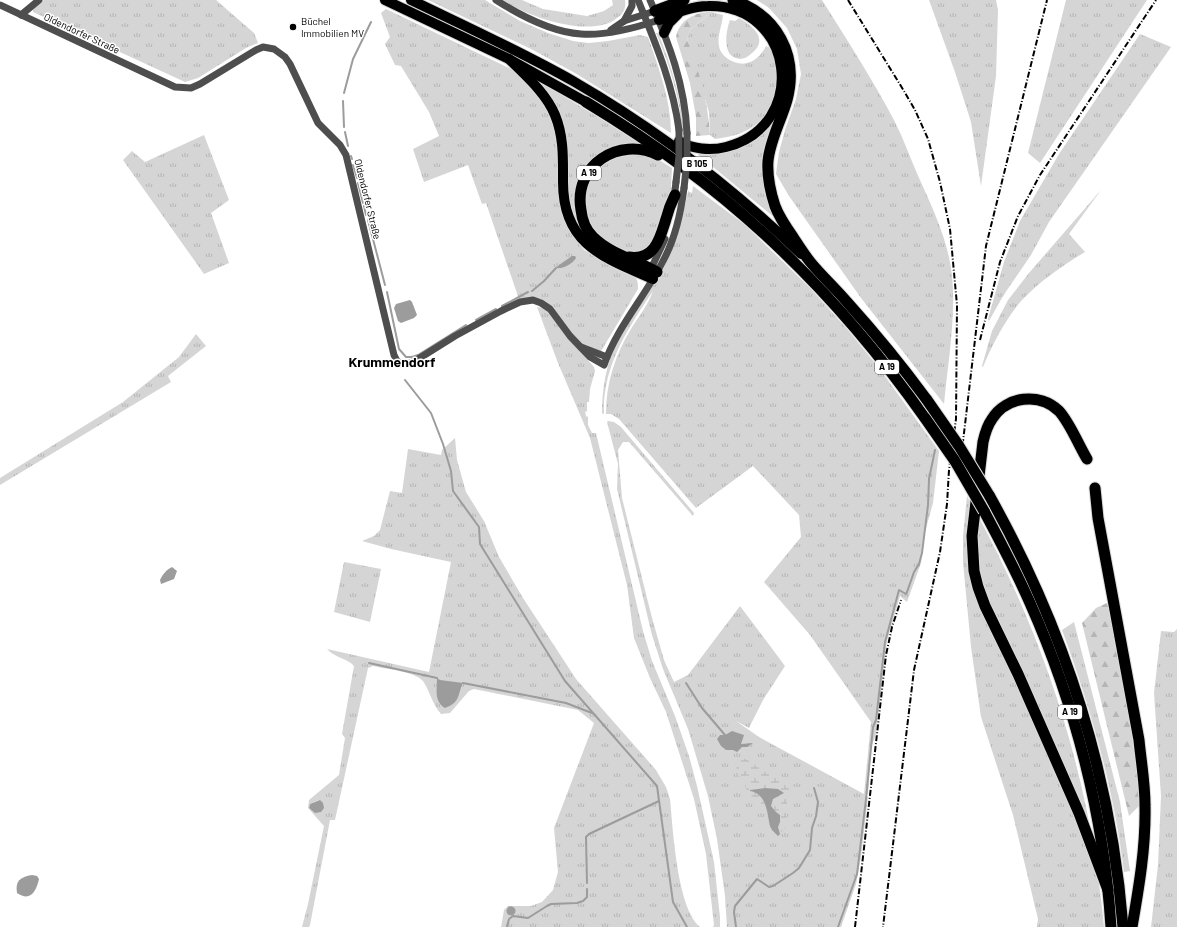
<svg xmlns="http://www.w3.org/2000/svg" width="1177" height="927" viewBox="0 0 1177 927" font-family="Barlow,sans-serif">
<defs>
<pattern id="grass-tufts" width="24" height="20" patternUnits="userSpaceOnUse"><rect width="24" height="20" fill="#d5d5d5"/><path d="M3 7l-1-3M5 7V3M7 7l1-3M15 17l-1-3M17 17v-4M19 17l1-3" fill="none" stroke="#b5b5b5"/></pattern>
<pattern id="forest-firs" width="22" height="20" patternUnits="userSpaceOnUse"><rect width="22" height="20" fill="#d5d5d5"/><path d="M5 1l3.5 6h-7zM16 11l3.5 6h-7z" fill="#b5b5b5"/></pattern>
<pattern id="wetland-marsh" width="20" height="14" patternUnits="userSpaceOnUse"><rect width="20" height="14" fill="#d5d5d5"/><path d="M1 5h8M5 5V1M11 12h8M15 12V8" fill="none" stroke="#b5b5b5"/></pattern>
</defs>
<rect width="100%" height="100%" fill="#fff"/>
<!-- grass -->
<g fill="url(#grass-tufts)" fill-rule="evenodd">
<polygon points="44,0 216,0 254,33 258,43 246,48 198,78 185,82 33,12 33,9"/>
<path d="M 428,0 L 485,0 L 520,21 L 548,33 L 573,41 L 589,43 L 608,41 L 640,35 L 648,37 C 659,69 671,100 671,133 L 575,73 L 533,50 Z"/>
<path d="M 503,0 L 522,0 L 543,9 L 587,16 L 604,11 L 613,5 L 612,0 L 625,0 C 626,9 624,13 617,18 C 592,39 528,17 503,0 Z"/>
<path d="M 700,0 C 711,0 723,0 733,2 C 770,14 791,51 786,88 C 785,100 779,111 775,123 C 764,154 760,186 776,217 L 775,218 L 696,153 L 696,150 C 711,151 725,151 738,146 C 789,126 799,63 765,24 C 754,13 738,4 723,2 C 711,0 698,1 687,5 C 679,7 671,12 664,12 L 687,3 Z"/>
<path d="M 757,0 L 822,0 C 847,40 873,80 895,122 C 904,140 911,160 919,178 C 933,209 948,240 952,275 C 956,318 948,362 944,404 L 861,298 L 789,196 L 776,174 L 779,152 L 785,130 L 796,99 L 801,74 L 797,49 L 787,28 L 769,8 Z"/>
<polygon points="929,0 996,0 998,10 996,76 981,186 971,122 955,72"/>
<polygon points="1066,0 1147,0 1040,163 1028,153"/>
<path d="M 386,9 L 511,69 L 522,76 L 536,90 L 554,119 L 560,149 L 559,195 L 563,215 L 571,234 L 584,250 L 597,258 L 634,276 C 638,280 638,283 638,289 L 600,353 L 581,347 L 541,303 L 520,302 L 486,203 L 482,204 L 468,165 L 424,182 L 413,149 L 439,136 L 429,112 L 401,66 L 395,65 L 385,44 L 390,37 L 381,13 Z"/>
<path d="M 711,12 L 723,15 C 722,26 717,36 719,46 C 720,52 724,56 728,59 C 744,69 758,62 766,46 C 782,51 777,87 773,100 C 771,106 766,114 762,119 C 750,132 733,137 715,139 L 710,135 L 709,112 L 687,39 L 690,30 Z"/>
<path d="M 739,18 C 753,26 769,39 752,53 C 749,56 744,59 740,59 C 721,58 726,31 730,20 L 735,21 Z"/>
<path d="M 656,33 L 658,33 C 671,64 681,97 684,131 L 682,130 C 680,97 669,64 656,33 Z"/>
<polygon points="1140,34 1171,47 1049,222 1031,255 1003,296 989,321 988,319 1004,262 1020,221 1059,154"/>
<polygon points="535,79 598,117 639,143 623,144 609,149 580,177 576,188 574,202 576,215 582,236 568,209 566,147"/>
<polygon points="204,135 229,200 211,213 229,263 204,274 123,160 132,151 145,162"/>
<polygon points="636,152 656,158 672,168 671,187 673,189 651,248 630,255 602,240 592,231 583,202 589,178 598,166 610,158"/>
<path d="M 693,186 L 744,224 L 810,288 L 847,329 L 879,368 L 939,451 L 933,503 L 925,532 L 921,563 L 907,602 L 900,596 L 887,641 L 876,734 L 871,748 L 868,794 L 865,794 L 868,797 L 861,857 L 856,884 L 841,927 L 727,927 L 725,896 L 717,839 L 708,796 L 688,729 L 663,669 L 652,635 L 617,489 L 618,464 L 607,422 L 608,421 L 614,422 L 621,427 L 694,513 L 693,516 L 629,442 L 623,442 L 618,450 L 622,498 L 652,618 L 664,660 L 674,682 L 688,675 L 740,606 L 785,666 L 763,700 L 749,728 L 736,721 L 759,737 L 864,794 L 871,722 L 810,635 L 764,582 L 801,537 L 799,515 L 753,466 L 696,508 L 619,419 L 611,414 L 606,414 C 606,383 615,355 631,329 C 639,316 648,305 653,291 C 628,328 602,367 604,414 L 602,413 C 602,389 606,364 617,342 C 631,316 650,293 664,267 C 676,243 683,217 688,191 L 692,193 Z"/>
<path d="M 1101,190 L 1069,234 L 1085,252 C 1062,266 1040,281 1022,300 C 1006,318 992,345 983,367 L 982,366 L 992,331 L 1008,300 L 1029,273 Z"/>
<polygon points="537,307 542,308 547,311 568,338 594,367 595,371 590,389 589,402 587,402 587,411 585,412 586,416 588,417 588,425 592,433 596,433 643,631 652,661 675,716 689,756 697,786 714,862 720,917 720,927 713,927 714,925 706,854 694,799 666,712 650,678 634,638 627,585 590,438 558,363"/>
<polygon points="196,334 206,346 168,376 171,382 0,485 0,478 123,402 179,357"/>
<path d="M 455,438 L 457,460 L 466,492 L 484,521 L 499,557 L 523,598 L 576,679 L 656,770 L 666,787 L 670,799 C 673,829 677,908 700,927 L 501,927 L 504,910 L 508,906 L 531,906 L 542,902 L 553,890 L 558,872 L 554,828 L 594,723 L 578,710 L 474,689 L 469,691 L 450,713 L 441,714 C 432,704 430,691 423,681 C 414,671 385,669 373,666 L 368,668 L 335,820 L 330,820 L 310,925 L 309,927 L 302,927 L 308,904 L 324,826 L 308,808 L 309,800 L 339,775 L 345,738 L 342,734 L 354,666 C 347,658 335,658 327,649 L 429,672 L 451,562 L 391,549 L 362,541 L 374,536 L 380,530 L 390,491 L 402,493 L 408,449 L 441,455 L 442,450 ZM 319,800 L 316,813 L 309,808 L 310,804 Z"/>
<path d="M 967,496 C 1043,630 1090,773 1104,927 L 1037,927 L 1038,919 L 1013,815 L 981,717 L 971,647 L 963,562 L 963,536 Z"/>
<polygon points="344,562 381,569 370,622 334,612"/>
<path d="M 1074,622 L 1120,802 L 1130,871 L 1124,872 C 1114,789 1091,709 1062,630 Z"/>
<polygon points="1177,629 1177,927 1151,927 1158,865 1161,796 1154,693 1161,631 1174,632"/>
</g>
<!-- forest -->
<g fill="url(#forest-firs)">
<path d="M 711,12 L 690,30 L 687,39 C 699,71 708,100 710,135 L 696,136 L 696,117 L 690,83 L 676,37 C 679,20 695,12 711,12 Z"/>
<polygon points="1109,602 1132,735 1141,804 1129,816 1082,623 1096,608"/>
</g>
<!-- wetland -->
<path fill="url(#wetland-marsh)" d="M 740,757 L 748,760 L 768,774 L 775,776 L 791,787 L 790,796 L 787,803 L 786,826 L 780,834 L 778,827 L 780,822 L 780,815 L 776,812 L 771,806 L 773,799 L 784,793 C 774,786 762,788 750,790 C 762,796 767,804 768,817 L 762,805 L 748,793 L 743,782 L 737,772 L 735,760 Z"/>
<!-- water -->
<g fill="#9c9c9c">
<path d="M 572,256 L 575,256 L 576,258 C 572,264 564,269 556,268 L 559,265 Z"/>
<polygon points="410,300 412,302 417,315 414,318 401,323 398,321 394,308 396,304"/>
<path d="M 172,567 L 177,571 L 174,579 L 161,584 L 160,580 C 163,574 166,570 172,567 Z"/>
<path d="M 437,678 L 440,680 L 463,683 C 457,695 461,702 445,708 C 434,701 437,691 437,678 Z"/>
<polygon points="732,731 744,735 741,744 753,743 747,747 742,747 737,752 733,750 726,750 721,746 717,739 720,735 725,735"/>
<path d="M 765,788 L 778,789 L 784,793 L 773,799 L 771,806 L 776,812 L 780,815 L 780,822 L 778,827 L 780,834 L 778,836 L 772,830 L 770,826 C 767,813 767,794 750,791 L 750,790 Z"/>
<polygon points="320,800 323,803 324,808 321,812 315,813 309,808 310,804"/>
<path d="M 32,875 L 37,876 L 39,879 C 36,892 30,902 17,893 C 15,881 20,877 32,875 Z"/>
<circle cx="511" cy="911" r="4.5"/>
</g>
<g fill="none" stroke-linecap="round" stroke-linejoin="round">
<!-- stream -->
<g stroke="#9c9c9c" stroke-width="2">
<polyline points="344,93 353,59 371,22"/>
<polyline points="343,101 344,127"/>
<polyline points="345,132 348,146"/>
<polyline points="351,156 352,159"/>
<polyline points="353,165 357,178"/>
<polyline points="358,183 363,203"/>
<polyline points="364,206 366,215"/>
<polyline points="368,220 385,285"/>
<polyline points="532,291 544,281 556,268"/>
<polyline points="387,292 399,349 406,357 412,357 418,355 466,325"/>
<polyline points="502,306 528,292"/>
<polyline points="476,320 496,309"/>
<polyline points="405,380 431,413 443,444 451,471 453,491 479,527 480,544 565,681 657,786 673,902 687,927"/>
<polyline points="369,663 437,678"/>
<polyline points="463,683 566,703 592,713"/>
<polyline points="686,683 702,708 725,735"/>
<polyline points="587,883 586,837 589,834 659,801"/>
<polyline points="507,927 509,919 513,916 528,918 547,906 551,904 577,903 583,901 587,897 587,889"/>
<polyline points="736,927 734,912 735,906 757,879 769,887 773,886 793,873 799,868 810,850 812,828 816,816 818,802 814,788"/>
<polyline points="838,927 857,874 866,799 873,727 876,720 885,642 899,590 906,594 907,592 914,572 919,564 922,553 928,505 929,479 935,450"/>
</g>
<!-- trunk casing -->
<g stroke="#dbdbdb" stroke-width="12">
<g id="trunk">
<polyline points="385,0 509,59 586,102"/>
<path d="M 411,0 C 465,26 520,51 573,81 C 656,129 732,187 801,254"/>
<path d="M 659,20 C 674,14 691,6 708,6 C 795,4 810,126 726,147 C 710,151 692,149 679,141"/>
<polyline points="664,33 669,23 678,14"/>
<path d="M 509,59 C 526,76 546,93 555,115 C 564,137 563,159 563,182 C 563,244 602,257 653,279"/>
</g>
</g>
<!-- motorway casing -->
<g stroke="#dbdbdb" stroke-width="13">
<g id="motorway">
<path d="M 733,0 C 777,15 799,55 787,100 C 781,121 770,140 768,161 C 767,176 770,191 775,206 C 779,217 786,227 793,237 C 799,246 805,256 812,264 C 823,277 836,289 847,302 C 875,333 902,366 927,400"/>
<polyline points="655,11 684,0"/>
<path d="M 586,102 C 619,122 651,143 682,166 C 777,236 857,322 925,418"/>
<path d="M 629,257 C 655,261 660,238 666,219 C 668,211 671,203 675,195"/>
<path d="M 657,272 C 636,260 610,254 593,237 C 586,230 582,220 581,210 C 573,165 619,136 658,155"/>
<path d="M 1087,459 C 1078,444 1070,423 1059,411 C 1040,392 1006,396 992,419 C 987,426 985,433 983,442 L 972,536 L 974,571 L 978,587 L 985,606 L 1018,674 L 1079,813 L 1108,890"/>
<path d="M 1095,488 L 1098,518 L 1139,740 C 1141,761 1145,783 1145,805 C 1146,846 1139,887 1132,927"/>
<path d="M 989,495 C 1064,629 1111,773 1123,927"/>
<path d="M 984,511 C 1000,541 1016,571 1030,603 C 1075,704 1104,816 1111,927"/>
</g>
</g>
<!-- tertiary -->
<g stroke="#4e4e4e" stroke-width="7">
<path d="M 496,0 C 521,16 551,32 581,34 C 606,36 635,28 659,20"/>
<path d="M 638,0 C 655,42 673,84 679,130"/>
<path d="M 650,0 C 669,43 685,85 687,133"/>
<path d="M 0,5 L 175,87 L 191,88 L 200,84 L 256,50 L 263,47 L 274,49 L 285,57 L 290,64 L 318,123 L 340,145 L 346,155 L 394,355 L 397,361 L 401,364 L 407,364 L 415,361 L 455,336 L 501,311 L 520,302 L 533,300 L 541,303 L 550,309 L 570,336 L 590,357 L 604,365 C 617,327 645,297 663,261 C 675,239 681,212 684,188"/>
<polyline points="21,15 39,0"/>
<polyline points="624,21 632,6 632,0"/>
<polyline points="611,30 624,21 655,11"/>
<polyline points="674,199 676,182"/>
<polyline points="650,271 665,239"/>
<polyline points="581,347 607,357"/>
</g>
<!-- trunk -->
<use href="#trunk" stroke="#000" stroke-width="10"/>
<!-- motorway -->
<use href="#motorway" stroke="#000" stroke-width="11"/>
<!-- rail -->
<g stroke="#000" stroke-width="2" stroke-dasharray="6 2 1 2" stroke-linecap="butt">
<polyline points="848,0 904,91 915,110 928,139 940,182 950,229 957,305 956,419 949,470 947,504 940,552 914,670 883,927"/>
<polyline points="980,340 1000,262 1018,216 1040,175 1156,0"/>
<polyline points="960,467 986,246 1047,0"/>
<polyline points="855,927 886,655 892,627 901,600"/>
</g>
<!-- motorway-bridge casing -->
<g stroke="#dbdbdb" stroke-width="13" stroke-linecap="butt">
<g id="motorway-bridge">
<polyline points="927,400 959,446 989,495"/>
<polyline points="925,418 955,461 984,511"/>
</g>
</g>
<!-- tertiary-bridge -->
<g stroke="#4e4e4e" stroke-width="7">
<polyline points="676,182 679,156 679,130"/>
<polyline points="684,188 687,161 687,133"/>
</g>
<!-- motorway-bridge -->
<use href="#motorway-bridge" stroke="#000" stroke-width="11"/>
</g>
<!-- markers -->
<circle fill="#000" stroke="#fff" stroke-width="1.5" cx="293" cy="27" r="4"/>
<g text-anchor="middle" stroke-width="3" stroke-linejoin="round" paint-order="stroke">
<!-- shield labels -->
<g fill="#fff" stroke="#4c4c4c" stroke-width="1">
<rect x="682" y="157" width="30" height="14" rx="3"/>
<rect x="577" y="166" width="24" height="14" rx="3"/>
<rect x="875" y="360" width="24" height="14" rx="3"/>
<rect x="1058" y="705" width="24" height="14" rx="3"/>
</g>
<g font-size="9" font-weight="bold" fill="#000">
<text x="697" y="167">B 105</text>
<text x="589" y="176">A 19</text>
<text x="887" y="370">A 19</text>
<text x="1070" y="715">A 19</text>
</g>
<!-- poi labels -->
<g font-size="10" fill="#000" stroke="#fff" text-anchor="start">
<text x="301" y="25">Büchel<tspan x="301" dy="12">Immobilien MV</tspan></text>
</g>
<!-- street labels -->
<g font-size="10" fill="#000" stroke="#fff">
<text transform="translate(82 33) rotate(25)" y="4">Oldendorfer Straße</text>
<text transform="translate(368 199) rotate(76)" y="4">Oldendorfer Straße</text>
</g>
<!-- district labels -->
<g font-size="14" font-weight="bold" fill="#000" stroke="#fff">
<text x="392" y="367">Krummendorf</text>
</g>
</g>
</svg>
